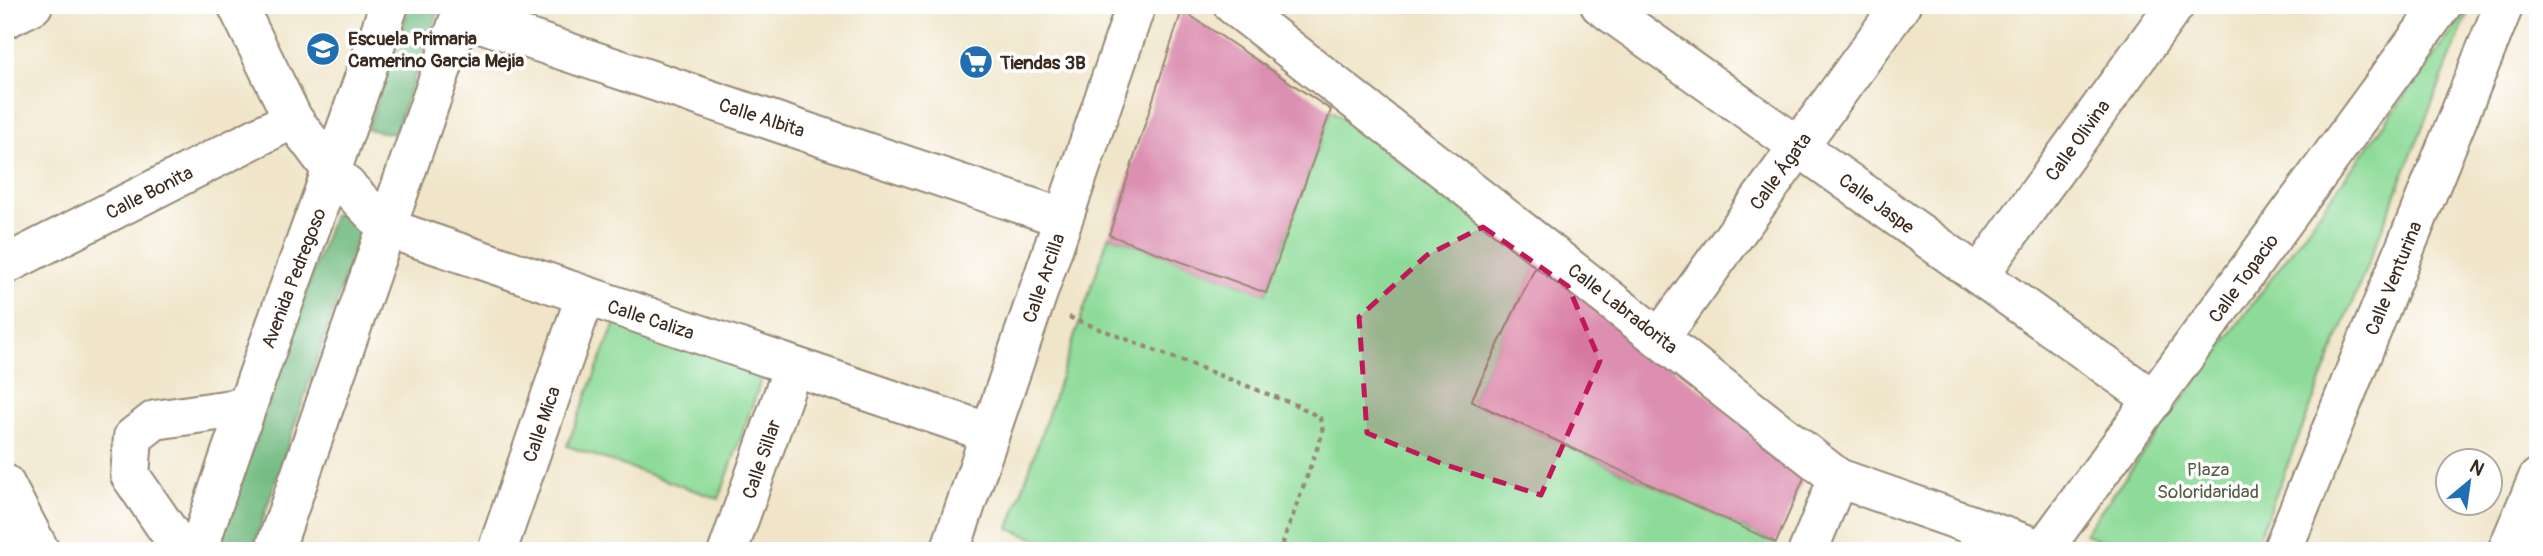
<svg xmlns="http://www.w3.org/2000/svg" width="2543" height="556" viewBox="0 0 2543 556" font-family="Pangolin,sans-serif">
<rect width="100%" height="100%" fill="#fff"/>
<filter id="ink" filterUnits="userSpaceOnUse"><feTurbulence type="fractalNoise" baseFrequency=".0143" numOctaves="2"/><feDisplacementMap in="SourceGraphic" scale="14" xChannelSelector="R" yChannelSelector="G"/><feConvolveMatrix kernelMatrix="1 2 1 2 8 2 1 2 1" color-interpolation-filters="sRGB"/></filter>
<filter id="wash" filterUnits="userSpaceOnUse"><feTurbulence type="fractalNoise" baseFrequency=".00686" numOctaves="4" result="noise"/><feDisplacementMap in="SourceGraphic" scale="28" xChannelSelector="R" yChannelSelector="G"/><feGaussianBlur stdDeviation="1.57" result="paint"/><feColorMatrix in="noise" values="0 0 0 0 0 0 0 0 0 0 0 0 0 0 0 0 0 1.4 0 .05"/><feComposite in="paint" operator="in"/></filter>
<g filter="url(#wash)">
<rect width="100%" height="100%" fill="#f0e5c9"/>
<!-- green -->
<g fill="#8edb99" stroke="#64825c" stroke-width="2">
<polygon points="2471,6 2253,551 2135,551 2084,534"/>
<polygon points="1331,110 1537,264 1471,401 1776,543 1773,551 1070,551 1009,529 1109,235 1266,293"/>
<polygon points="619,313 767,363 719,499 567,446"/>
</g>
<!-- forest -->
<g fill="#72bb81" stroke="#567250" stroke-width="2">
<polygon points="410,5 441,5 394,134 367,129"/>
<polygon points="347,213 364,221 252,551 217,551 333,215"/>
</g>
<g id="blocks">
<!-- building -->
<g fill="#dc8fb0">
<polygon points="1182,10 1331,110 1266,293 1109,235"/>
<polygon points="1537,264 1807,471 1776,543 1471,401"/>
</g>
</g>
</g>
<g filter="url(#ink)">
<use href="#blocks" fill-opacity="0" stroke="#968874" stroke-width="2"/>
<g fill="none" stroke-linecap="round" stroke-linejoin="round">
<!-- minor casing -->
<g stroke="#968874" stroke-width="42">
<g id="minor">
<polyline points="237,5 293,119 333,172 387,228 990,433"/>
<polyline points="1233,5 1838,478 2046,551"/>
<polyline points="1600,5 2154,400"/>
<polyline points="460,16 1063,218"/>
<polyline points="5,19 33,5"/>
<polyline points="5,265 293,119"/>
<polyline points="1979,275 2175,5"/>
<polyline points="1660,338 1901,5"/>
<polyline points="5,484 40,551"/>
<polyline points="2043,550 2442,5"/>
<polyline points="182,551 130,475 133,437 155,420 245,407"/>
<path d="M 198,551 C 257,367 328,188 389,5"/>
<polyline points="274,551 464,5"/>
<polyline points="497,551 585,297"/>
<polyline points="728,551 793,367"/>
<polyline points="950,551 1136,5"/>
<polyline points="1808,551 1838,478"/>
<polyline points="2282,551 2504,5"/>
<polyline points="2507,551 2538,478"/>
</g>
</g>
<!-- path -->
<polyline stroke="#968874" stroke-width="4.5" stroke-dasharray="5 5" stroke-linecap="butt" points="1069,317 1301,407 1320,418 1323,432 1280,551"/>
<!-- minor -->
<use href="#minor" stroke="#fff" stroke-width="38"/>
</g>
</g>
<!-- marked area -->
<path fill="#c2185b" fill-opacity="0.2" stroke="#c2185b" stroke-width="5" stroke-dasharray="14 9" stroke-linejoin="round" d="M 1483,227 L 1568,286 L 1600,361 L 1541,495 L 1443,464 L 1367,433 L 1359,317 L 1427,255 Z"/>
<!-- icons -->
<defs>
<g id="school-disc" transform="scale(1.75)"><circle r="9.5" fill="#1f6fb2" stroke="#fff"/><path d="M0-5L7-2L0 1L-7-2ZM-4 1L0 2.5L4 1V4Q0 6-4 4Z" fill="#fff"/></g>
<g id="supermarket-disc" transform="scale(1.75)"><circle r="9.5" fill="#1f6fb2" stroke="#fff"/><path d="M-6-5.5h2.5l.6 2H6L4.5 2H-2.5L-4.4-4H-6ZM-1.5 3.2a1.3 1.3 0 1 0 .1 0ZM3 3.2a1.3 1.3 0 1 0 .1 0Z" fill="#fff"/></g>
</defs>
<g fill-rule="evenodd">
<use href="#school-disc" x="323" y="49"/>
<use href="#supermarket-disc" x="976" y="62"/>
</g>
<g text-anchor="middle" stroke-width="7" stroke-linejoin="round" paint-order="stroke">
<!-- poi labels -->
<g font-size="19" font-weight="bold" fill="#3b2a1e" stroke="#fff" text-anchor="start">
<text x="348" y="45">Escuela Primaria<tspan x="348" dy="22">Camerino Garcia Mejia</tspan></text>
<text x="1000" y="69">Tiendas 3B</text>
</g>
<!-- street labels -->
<g font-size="19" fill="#3b2a1e" stroke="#fff">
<text transform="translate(762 117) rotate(18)" y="7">Calle Albita</text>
<text transform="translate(2077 140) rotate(-54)" y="7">Calle Olivina</text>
<text transform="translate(1780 171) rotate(-54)" y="7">Calle Ágata</text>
<text transform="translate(149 192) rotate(-27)" y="7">Calle Bonita</text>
<text transform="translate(1877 203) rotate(36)" y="7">Calle Jaspe</text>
<text transform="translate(293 278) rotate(-69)" y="7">Avenida Pedregoso</text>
<text transform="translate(1043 278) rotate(-71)" y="7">Calle Arcilla</text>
<text transform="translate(2243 278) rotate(-54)" y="7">Calle Topacio</text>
<text transform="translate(2393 278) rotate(-68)" y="7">Calle Venturina</text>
<text transform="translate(1623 308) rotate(38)" y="7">Calle Labradorita</text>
<text transform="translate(651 319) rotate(18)" y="7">Calle Caliza</text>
<text transform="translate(541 424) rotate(-71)" y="7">Calle Mica</text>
<text transform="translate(761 459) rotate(-71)" y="7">Calle Sillar</text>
</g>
<!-- park labels -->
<g font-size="19" fill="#545f43" stroke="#fff">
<text x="2208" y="476">Plaza<tspan x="2208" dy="22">Soloridaridad</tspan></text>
</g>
</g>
<!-- margin -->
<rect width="2543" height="556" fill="none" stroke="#fff" stroke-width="28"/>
<!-- north arrow -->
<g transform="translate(2469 482) rotate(29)"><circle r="33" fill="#ffffff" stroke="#b1aaa5" stroke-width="2"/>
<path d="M0-5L12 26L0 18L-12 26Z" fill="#1f6fb2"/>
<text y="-10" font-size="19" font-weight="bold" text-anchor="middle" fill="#3b2a1e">N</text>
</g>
</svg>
